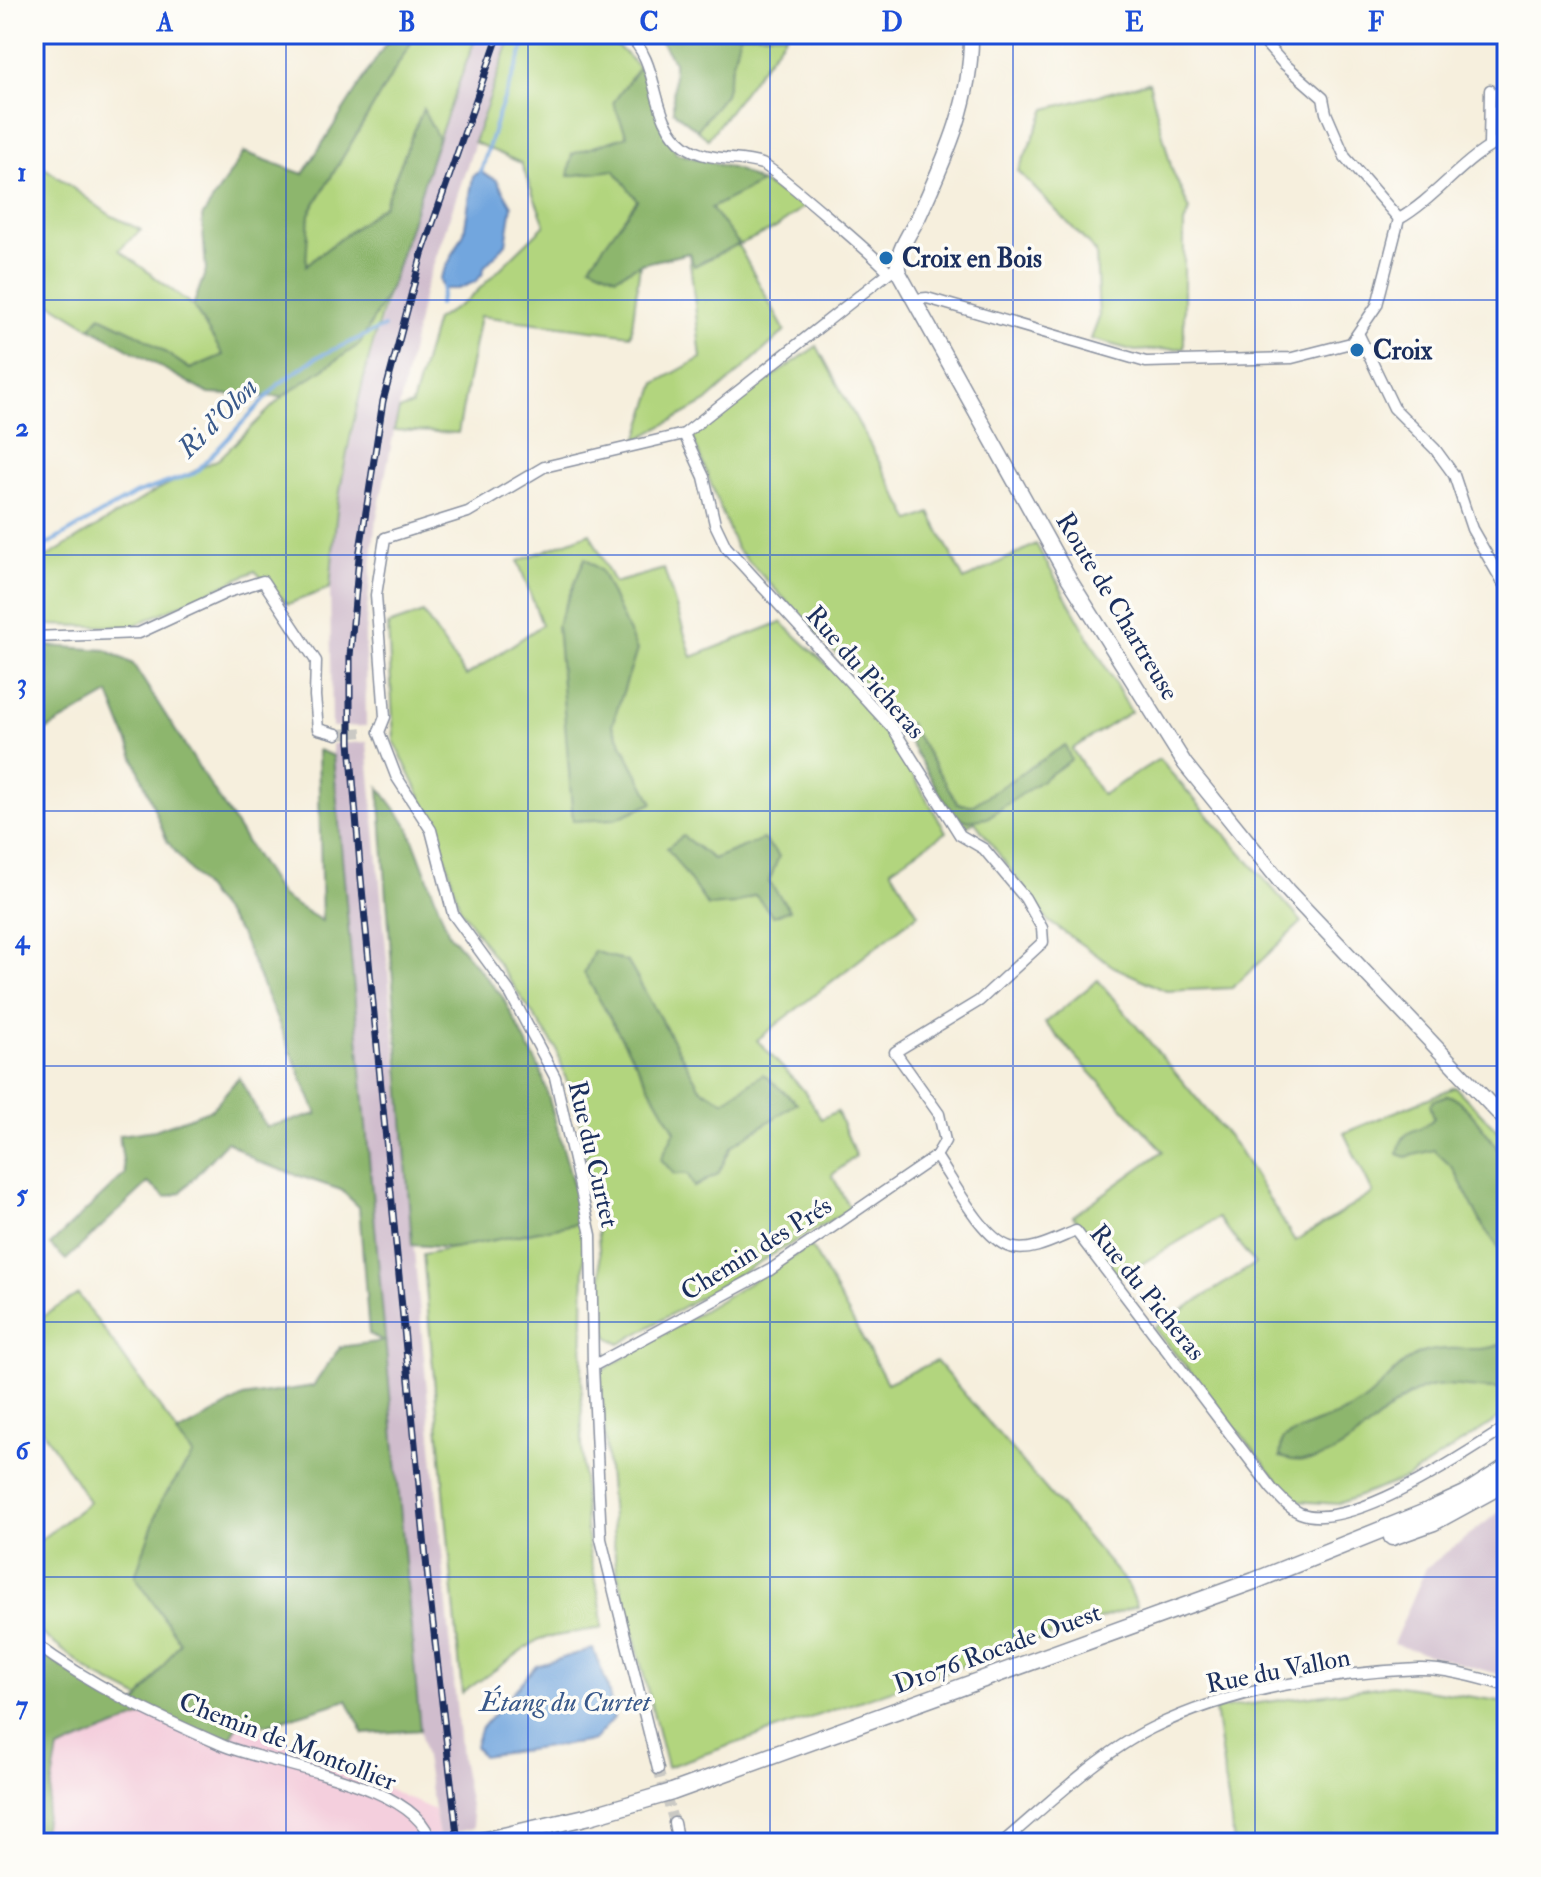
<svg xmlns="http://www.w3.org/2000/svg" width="1541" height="1877" viewBox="0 0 1541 1877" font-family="'IM FELL Double Pica',serif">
<rect width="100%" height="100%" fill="#fdfcf7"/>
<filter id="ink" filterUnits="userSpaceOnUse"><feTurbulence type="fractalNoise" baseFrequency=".0125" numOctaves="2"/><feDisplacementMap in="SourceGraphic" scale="16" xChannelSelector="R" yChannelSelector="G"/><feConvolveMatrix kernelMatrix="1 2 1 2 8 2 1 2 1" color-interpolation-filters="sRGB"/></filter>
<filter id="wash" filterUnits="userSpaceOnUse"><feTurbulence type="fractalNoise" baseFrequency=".006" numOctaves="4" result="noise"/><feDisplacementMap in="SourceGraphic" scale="32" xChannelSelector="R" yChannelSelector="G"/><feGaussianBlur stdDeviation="1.8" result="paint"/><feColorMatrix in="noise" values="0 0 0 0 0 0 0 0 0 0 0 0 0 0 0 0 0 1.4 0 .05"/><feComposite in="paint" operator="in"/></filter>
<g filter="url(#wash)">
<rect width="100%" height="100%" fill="#f6efdd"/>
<!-- built -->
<polygon fill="#f4cfdd" points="154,1708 227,1734 245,1724 434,1810 440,1843 34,1843 34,1716"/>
<!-- industrial -->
<g fill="#d0bdcd">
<polygon points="477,34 512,34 424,292 394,431 375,527 365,633 366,726 332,727 330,588 339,498 363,384 391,286 438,138"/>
<polygon points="367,742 461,1758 474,1828 439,1836 420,1730 341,886 332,744"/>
<polygon points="1507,1506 1507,1677 1393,1644 1426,1568"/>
</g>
<!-- green -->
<g fill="#b2d57e" stroke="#66826e" stroke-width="2">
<path d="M 416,34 L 477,34 C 421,183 365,339 339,497 C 334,527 333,558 330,588 L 288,604 L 255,571 L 131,627 L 48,625 L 34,603 L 34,565 L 157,490 L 219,459 L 282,397 L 309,214 Z"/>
<polygon points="512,34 605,34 639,67 676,153 738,170 805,206 776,228 738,245 785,331 706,402 637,440 656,383 701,358 689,253 640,264 631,335 480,316 458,433 394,430 399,410 412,405 436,320 468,300 545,225 521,163 474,142"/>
<polygon points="740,34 787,34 708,139 697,130 725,94"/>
<polygon points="1149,82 1172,170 1190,210 1184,223 1184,348 1135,351 1091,339 1099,318 1096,252 1018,171 1046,109"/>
<polygon points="34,160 110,215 141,230 119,250 193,306 224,355 190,369 138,334 100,316 91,328 34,293"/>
<polygon points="817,346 911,521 930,513 964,580 1036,544 1131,712 1072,749 1102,795 1159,759 1302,922 1232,988 1166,991 1114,967 1048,921 975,822 961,829 893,713 736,548 691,433"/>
<polygon points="590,533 614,583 664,569 692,657 781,622 875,710 946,832 891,869 918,914 757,1040 806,1093 821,1119 837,1111 856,1156 832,1175 850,1209 620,1344 607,1336 597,1226 582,1128 556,1048 460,908 439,835 394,741 388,625 423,613 466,676 542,625 518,561"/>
<polygon points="1098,980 1238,1148 1295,1241 1373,1193 1344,1133 1455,1087 1507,1140 1507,1413 1407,1478 1338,1504 1295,1501 1154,1328 1255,1264 1218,1218 1118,1278 1073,1216 1163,1151 1045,1023"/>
<path d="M 584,1222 C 585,1328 576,1439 588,1545 C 592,1573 603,1599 602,1628 L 539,1639 L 462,1693 L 423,1254 Z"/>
<polygon points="811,1246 887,1383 936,1361 1128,1585 1137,1606 667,1767 616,1566 600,1372"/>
<polygon points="78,1294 194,1455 161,1501 181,1642 140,1698 95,1675 34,1628 34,1545 89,1502 34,1417 34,1322"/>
<polygon points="1392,1685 1507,1702 1507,1843 1234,1843 1215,1709"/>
</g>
<!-- forest -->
<g fill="#8db66d" stroke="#547266" stroke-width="2">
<polygon points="392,34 416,34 309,214 306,265 384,205 423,109 438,138 391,286 360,344 282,397 209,394 91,328 100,316 138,334 190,369 223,355 193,306 206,270 202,217 244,152 303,174"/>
<polygon points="656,34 740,34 725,94 697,130 673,111 674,62"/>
<polygon points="639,67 676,153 738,170 761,183 711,208 739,244 694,266 689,253 640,264 616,277 590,265 637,200 614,170 568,176 572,154 627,136 613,103"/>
<polygon points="585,558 601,571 637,650 612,725 653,803 615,819 573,821 557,625"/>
<polygon points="34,645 106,650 133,664 281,896 322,921 318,750 333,756 420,1730 364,1734 347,1700 267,1725 241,1720 226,1746 152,1712 58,1750 43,1832 34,1835 34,1646 80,1680 136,1704 180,1642 135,1576 161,1501 193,1455 177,1434 243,1397 313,1386 340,1347 384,1341 369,1334 359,1207 341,1190 258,1162 227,1141 180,1193 166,1197 148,1183 66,1260 50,1245 125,1174 119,1135 155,1130 212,1109 239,1077 266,1127 317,1114 241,935 167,841 109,694 34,737 34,692 48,678 38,665 34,667"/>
<polygon points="909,723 958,804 973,805 1065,745 1071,760 987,818 968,821 953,815 899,725"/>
<polygon points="379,787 408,826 449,934 502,996 541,1071 584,1222 454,1248 412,1245"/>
<polygon points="683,836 713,859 763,839 779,856 769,882 790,910 773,916 755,895 735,904 708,906 667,848"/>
<polygon points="594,951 628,962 700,1088 724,1101 763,1074 797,1103 732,1146 718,1174 694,1187 688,1174 674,1174 661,1159 675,1131 584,973"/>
<path d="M 1448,1095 C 1465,1100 1500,1148 1506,1166 C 1512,1182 1507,1239 1507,1259 L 1484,1228 L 1453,1168 L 1434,1150 L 1406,1157 L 1398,1154 C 1403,1123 1418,1136 1434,1118 L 1430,1105 L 1434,1100 Z"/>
<path d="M 1507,1342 L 1507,1388 C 1482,1393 1452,1380 1426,1388 C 1376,1404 1342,1478 1280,1457 L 1282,1440 C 1307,1422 1340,1419 1365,1400 C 1384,1386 1399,1361 1422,1353 C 1450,1343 1479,1356 1507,1342 Z"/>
</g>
<!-- water -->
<g fill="#72a6de" stroke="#466a9e" stroke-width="2">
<polygon points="480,172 497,180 512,206 506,244 485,266 482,275 475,282 458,289 443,289 440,279 464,233 473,176"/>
<polygon points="593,1649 607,1684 614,1718 593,1741 482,1756 475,1746 480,1730 536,1666"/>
</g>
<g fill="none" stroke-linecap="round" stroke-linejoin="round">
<!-- stream -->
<g stroke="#72a6de" stroke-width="4">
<polyline points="480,175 498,115 529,34"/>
<polyline points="439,304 444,286"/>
<polyline points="34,552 135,494 195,473 279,384 317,357 384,327"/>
</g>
</g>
</g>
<g filter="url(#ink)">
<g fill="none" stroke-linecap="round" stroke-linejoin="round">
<!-- street-tunnel -->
<g stroke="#cac9c4" stroke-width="10" stroke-dasharray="10 5" stroke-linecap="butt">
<polyline points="337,734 367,732"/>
<polyline points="658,1769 674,1823"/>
</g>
<!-- street casing -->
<g stroke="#888f9e" stroke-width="13">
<g id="street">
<path d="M 627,34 C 662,62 648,119 685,146 C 707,162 737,156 762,164 C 773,168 878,259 888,271"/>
<polyline points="1257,34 1282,62 1323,98 1326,113 1345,157 1399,219"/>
<polyline points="1489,145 1490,90"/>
<path d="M 916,299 L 927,298 L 1146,362 L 1292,358 L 1351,343 L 1377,305 L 1399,219 C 1438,197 1466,154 1507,138"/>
<polyline points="1359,335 1394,408 1435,449 1454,475 1472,529 1507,590"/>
<polyline points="34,637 139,633 228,592 263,581 316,661 315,696 318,729 337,734"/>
<polyline points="379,732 396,776 431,830 453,914 509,991 555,1077 591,1235 593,1366 601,1539 658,1769"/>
<polyline points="379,732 385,717 376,595 385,538 468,512 544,467 684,434 897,266"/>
<path d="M 936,1156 C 953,1181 982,1238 1010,1247 C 1030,1254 1058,1238 1076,1231 L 1272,1489 C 1280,1497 1288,1508 1300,1513 C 1349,1533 1465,1454 1507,1427"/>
<polyline points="593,1366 770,1270 936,1156 945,1141 939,1114 895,1052 979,1001 1043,942 1042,928 1025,898 984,849 960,835 894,730 726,547 715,524 704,477 684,434"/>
<path d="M 34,1643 C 92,1686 156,1716 222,1745 C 271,1766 419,1782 431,1843"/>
<polyline points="674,1823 678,1843"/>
<path d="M 1002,1843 C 1047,1805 1099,1754 1152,1728 C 1231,1689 1330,1673 1418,1669 C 1444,1668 1481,1678 1507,1686"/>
</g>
</g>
<!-- secondary casing -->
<g stroke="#888f9e" stroke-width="17">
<path id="secondary" d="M 971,34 C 972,101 946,156 919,216 C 911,232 893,255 899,273 L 1069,579 L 1185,764 L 1287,890 L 1507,1122"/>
</g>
<!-- primary casing -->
<g stroke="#888f9e" stroke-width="19">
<g id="primary">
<polyline points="1392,1537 1434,1522 1507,1482"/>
<polyline points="473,1843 590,1816 672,1792 1254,1581 1428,1511 1465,1494 1507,1467"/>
</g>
</g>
<!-- street -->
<use href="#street" stroke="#fff" stroke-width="10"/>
<!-- secondary -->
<use href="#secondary" stroke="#fff" stroke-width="14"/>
<!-- primary -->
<use href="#primary" stroke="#fff" stroke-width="16"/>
<!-- rail casing -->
<g stroke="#1b2f5e" stroke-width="7">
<polyline id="rail" points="458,1843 428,1580 361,878 350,742 350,656 359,557 383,401 422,254 499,34"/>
</g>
<!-- rail -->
<use href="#rail" stroke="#fdfcf7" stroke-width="4" stroke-dasharray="12" stroke-linecap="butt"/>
</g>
</g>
<!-- grid -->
<path fill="none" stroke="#1d4ed8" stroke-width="2" stroke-opacity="0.55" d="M 286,34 L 286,1843M 528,34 L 528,1843M 770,34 L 770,1843M 1013,34 L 1013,1843M 1255,34 L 1255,1843M 34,300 L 1507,300M 34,555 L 1507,555M 34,811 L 1507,811M 34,1066 L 1507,1066M 34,1322 L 1507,1322M 34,1577 L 1507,1577"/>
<!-- markers -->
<g fill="#1f6fb2" stroke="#fdfcf7" stroke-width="3">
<circle cx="886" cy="258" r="8"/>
<circle cx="1357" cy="350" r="8"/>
</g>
<g text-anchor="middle" stroke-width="7" stroke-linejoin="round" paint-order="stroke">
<!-- poi labels -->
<g font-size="26" font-weight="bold" fill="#1b2f5e" stroke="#fdfcf7" text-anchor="start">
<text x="902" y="267">Croix en Bois</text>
<text x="1373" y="359">Croix</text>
</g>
<!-- street labels -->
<g font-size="26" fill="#1b2f5e" stroke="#fdfcf7">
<text transform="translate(1118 606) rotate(59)" y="9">Route de Chartreuse</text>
<text transform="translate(866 672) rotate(49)" y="9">Rue du Picheras</text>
<text transform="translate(594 1154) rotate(77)" y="9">Rue du Curtet</text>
<text transform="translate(756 1248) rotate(-32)" y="9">Chemin des Prés</text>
<text transform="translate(1148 1292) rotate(51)" y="9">Rue du Picheras</text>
<text transform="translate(997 1648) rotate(-20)" y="9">D1076 Rocade Ouest</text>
<text transform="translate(1278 1670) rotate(-11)" y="9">Rue du Vallon</text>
<text transform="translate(288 1741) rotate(21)" y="9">Chemin de Montollier</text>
</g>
<!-- water labels -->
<g font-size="28" font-style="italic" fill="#39598b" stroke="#fdfcf7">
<text transform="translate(217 417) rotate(-45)" y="10">Ri d'Olon</text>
<text x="565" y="1711">Étang du Curtet</text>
</g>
</g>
<!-- margin -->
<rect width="1541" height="1877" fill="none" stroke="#fdfcf7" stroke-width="88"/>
<rect x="44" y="44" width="1453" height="1789" fill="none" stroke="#1d4ed8" stroke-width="3"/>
<g font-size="26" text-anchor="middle" font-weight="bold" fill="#1d4ed8">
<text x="165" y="31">A</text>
<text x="407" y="31">B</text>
<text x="649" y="31">C</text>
<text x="892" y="31">D</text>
<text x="1134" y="31">E</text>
<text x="1376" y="31">F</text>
<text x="22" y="181">1</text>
<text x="22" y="436">2</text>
<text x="22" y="692">3</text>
<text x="22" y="948">4</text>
<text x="22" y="1203">5</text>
<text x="22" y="1459">6</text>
<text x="22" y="1714">7</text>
</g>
</svg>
